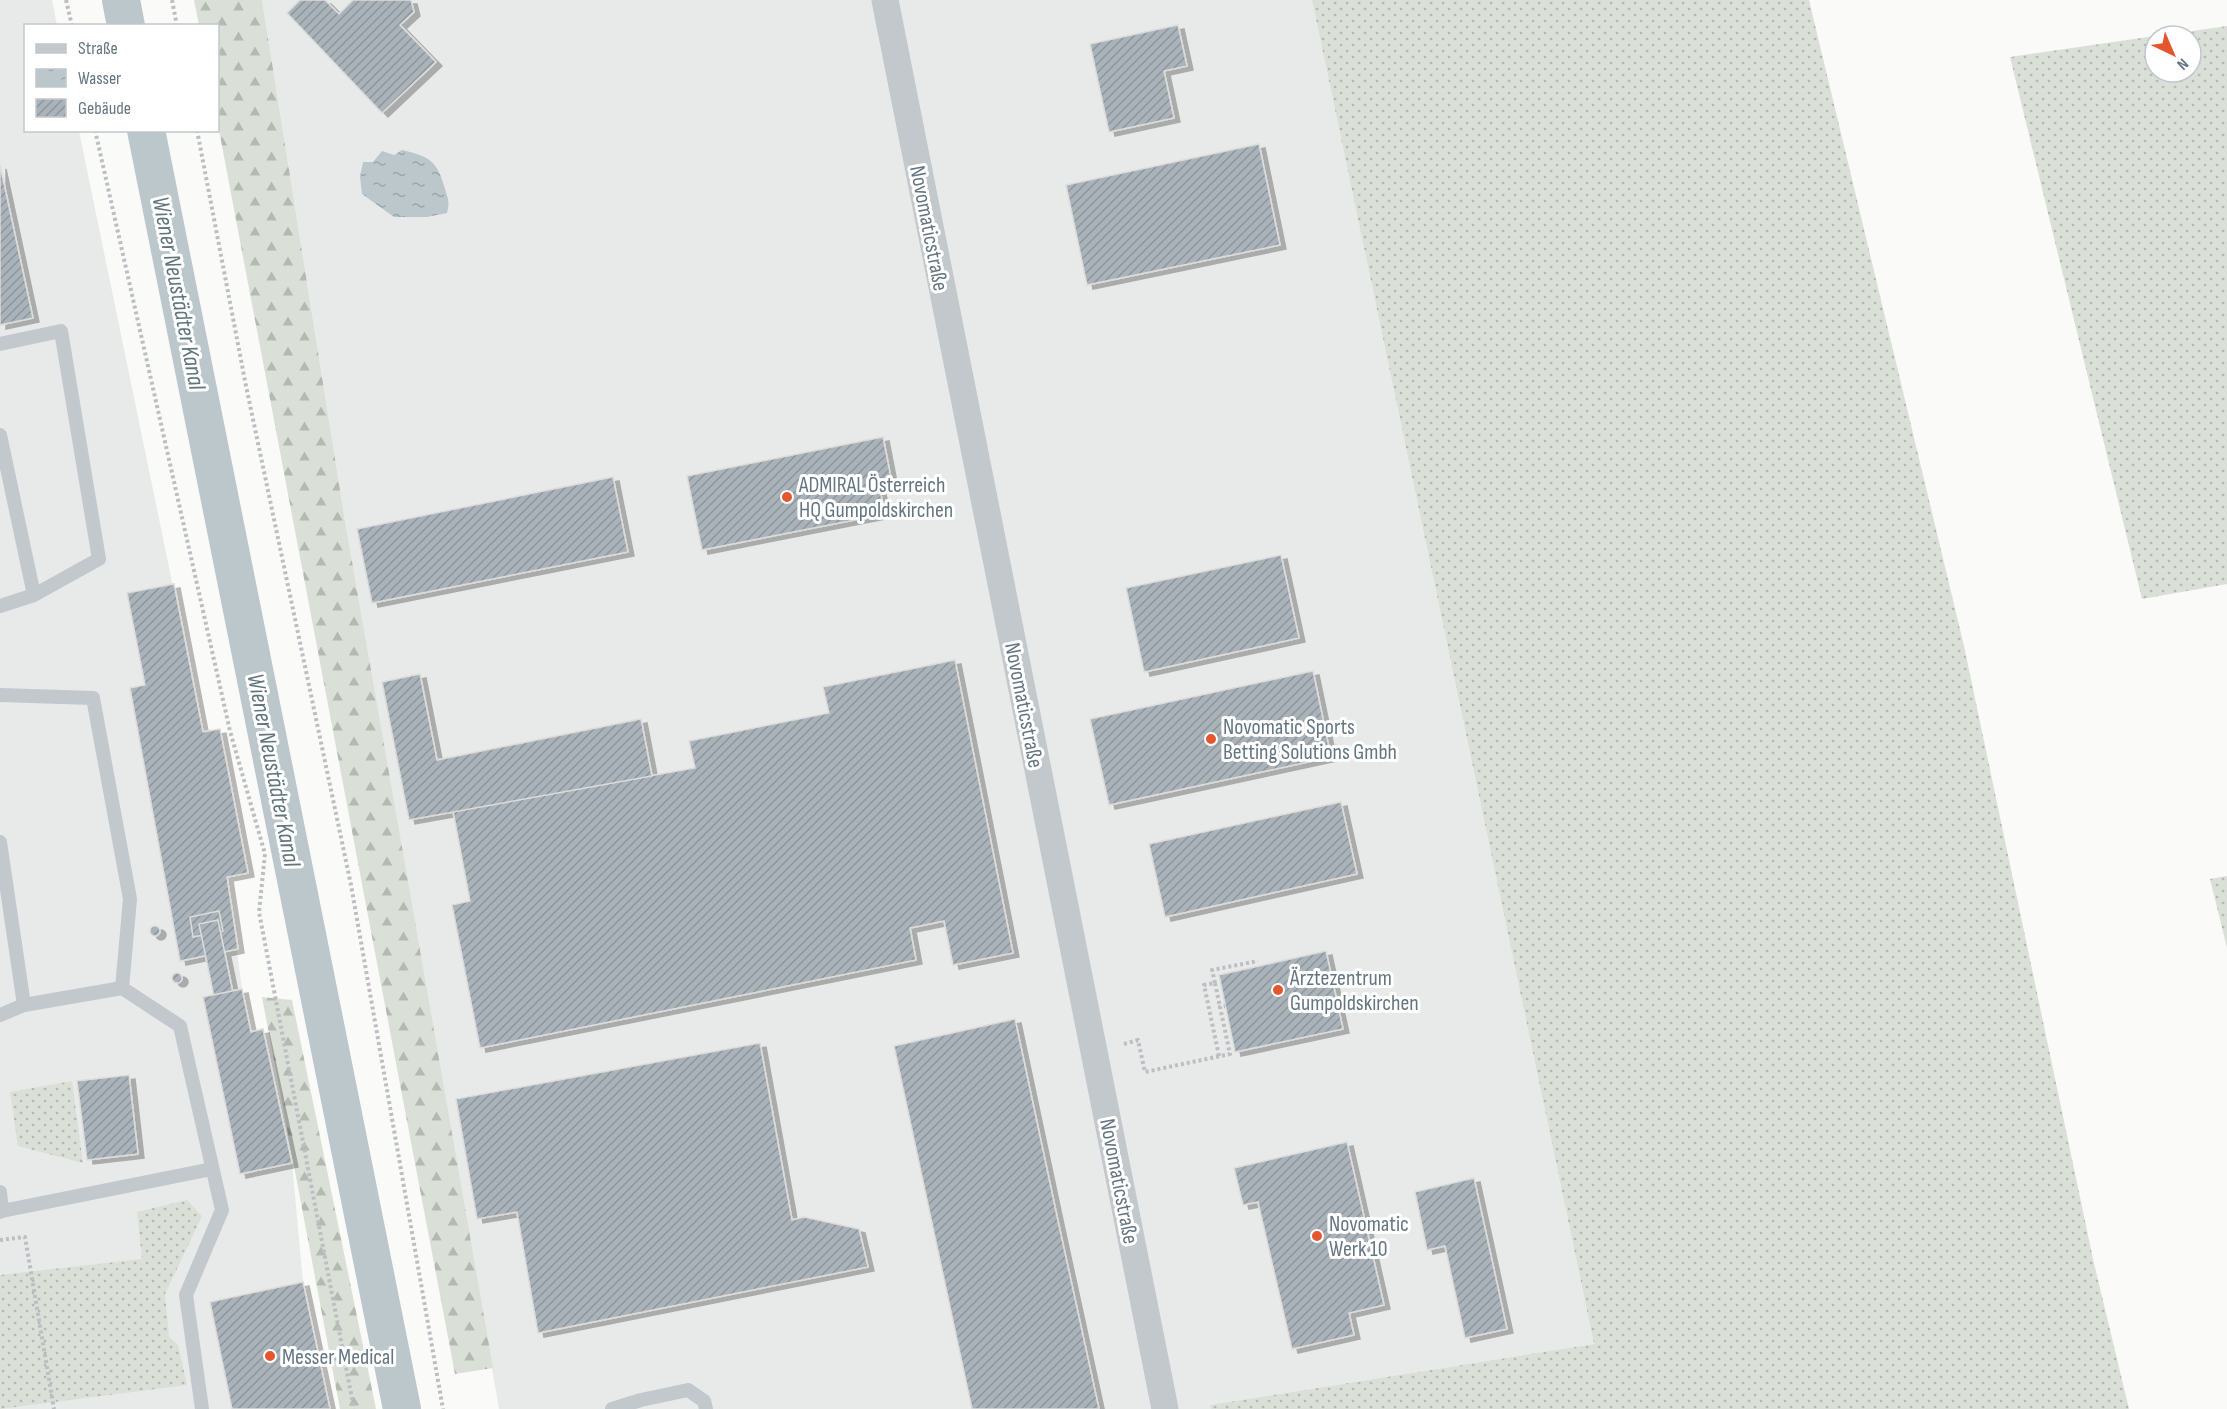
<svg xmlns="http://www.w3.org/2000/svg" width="2227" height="1409" viewBox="0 0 2227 1409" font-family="'Sofia Sans Condensed',sans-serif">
<defs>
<pattern id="grass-dots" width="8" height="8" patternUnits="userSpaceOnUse" patternTransform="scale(1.5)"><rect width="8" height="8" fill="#dadfd7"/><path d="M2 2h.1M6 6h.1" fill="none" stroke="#b4b9b4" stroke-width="1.8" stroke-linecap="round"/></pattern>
<pattern id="forest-firs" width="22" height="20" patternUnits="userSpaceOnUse" patternTransform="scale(1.5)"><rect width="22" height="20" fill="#dadfd7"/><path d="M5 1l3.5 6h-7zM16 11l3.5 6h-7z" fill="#b4b9b4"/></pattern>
<pattern id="water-ripples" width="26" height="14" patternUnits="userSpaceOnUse" patternTransform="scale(1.5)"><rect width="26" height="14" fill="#bbc7cb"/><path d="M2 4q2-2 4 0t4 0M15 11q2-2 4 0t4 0" fill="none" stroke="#9ca6aa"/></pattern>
<pattern id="building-hatch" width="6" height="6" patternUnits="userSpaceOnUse" patternTransform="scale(1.5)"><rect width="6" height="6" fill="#aab3b9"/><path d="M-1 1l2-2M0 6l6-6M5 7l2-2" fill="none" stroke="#8e969c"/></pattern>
<filter id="shadow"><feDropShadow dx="6" dy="4" stdDeviation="0" flood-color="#0004"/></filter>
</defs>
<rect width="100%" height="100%" fill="#fafaf8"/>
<!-- built -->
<g fill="#e8e9e9">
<polygon points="0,0 52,0 57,25 26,26 26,130 79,131 203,732 220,729 248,873 227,877 242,989 251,1031 263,1029 292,1163 303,1282 330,1409 0,1409"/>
<polygon points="262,0 1312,0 1594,1344 1211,1405 1211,1409 499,1409 345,521"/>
</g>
<!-- grass -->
<g fill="url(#grass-dots)">
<polygon points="1312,0 1809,0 1964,646 2093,1259 2129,1409 1211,1409 1210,1405 1594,1344"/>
<polygon points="2227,26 2227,584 2142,599 2010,57 2155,36 2155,72 2191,72 2191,36 2158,36"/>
<polygon points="2227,876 2227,948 2210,879"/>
<polygon points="72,1081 83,1163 18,1146 10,1092"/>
<polygon points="187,1200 202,1216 165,1294 169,1337 178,1345 187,1385 0,1409 0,1275 142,1259 137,1212"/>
</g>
<!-- forest -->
<g fill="url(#forest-firs)">
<polygon points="194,0 262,0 345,521 493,1368 455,1374 218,125 218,26 199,25"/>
<polygon points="262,997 292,1000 376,1409 340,1409"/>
</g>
<!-- water -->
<path fill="url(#water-ripples)" d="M 402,150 C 431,157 437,161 445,189 C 448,199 450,202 447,213 L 427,217 L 394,217 L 362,194 L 360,177 L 363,162 L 373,162 L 382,151 L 394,155 Z"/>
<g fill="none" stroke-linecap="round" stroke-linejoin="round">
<!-- canal -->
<g stroke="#bbc7cb" stroke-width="38">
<polyline points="121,0 126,26"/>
<polyline points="146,130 402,1409"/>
</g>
</g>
<!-- building -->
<g fill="url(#building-hatch)" stroke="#dcdcda" stroke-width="1.5" filter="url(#shadow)">
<polygon points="300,0 325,0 339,14 353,0 411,0 414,12 400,25 436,62 382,113 287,13"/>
<polygon points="1178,25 1187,66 1164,71 1174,118 1109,132 1090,44"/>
<polygon points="1259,144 1280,245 1087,285 1066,185"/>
<polygon points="0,165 33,318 0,325"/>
<polygon points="883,437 891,478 878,481 885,514 702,550 687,476"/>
<polygon points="613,477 628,552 372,603 357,529"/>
<polygon points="1281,555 1299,638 1144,672 1126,588"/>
<polygon points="174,584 203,732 220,729 248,873 227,877 238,949 180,961 130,688 145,685 127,593"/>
<polygon points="955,660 1013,953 953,965 944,921 910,928 916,960 480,1048 452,905 470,901 453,811 695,768 689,741 829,713 823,687"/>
<polygon points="1313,671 1331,757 1109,805 1090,719"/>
<polygon points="420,674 437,760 641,719 652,776 409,820 382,682"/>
<polygon points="1341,802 1357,874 1165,917 1149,844"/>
<polygon points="219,911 223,931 193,937 190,917"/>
<polygon points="218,920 239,1022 220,1026 199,924"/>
<circle cx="155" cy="931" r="5"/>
<polygon points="1326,951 1343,1029 1235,1052 1219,975"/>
<circle cx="177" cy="978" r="5"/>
<polygon points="242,989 251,1032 263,1029 292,1163 240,1174 203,997"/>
<polygon points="1015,1019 1058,1221 1099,1409 972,1409 894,1046"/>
<polygon points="760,1043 792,1220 804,1217 859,1229 868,1267 538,1333 517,1212 477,1219 456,1099"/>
<polygon points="129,1075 138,1154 87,1160 77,1081"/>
<polygon points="1347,1142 1384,1305 1349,1313 1354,1335 1292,1349 1258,1202 1243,1205 1234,1168"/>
<polygon points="1474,1178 1507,1329 1465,1338 1445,1246 1427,1250 1415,1192"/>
<polygon points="303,1282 330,1409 232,1409 210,1302"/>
</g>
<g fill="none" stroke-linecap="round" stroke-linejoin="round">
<!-- path -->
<g stroke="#bbbfc2" stroke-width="4" stroke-dasharray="3 3" stroke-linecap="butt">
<polyline points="66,0 72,26"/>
<polyline points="172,0 177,26"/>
<polyline points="95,130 230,731 265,854 259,912 354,1409"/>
<polyline points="197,130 246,386 351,885 443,1409"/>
<polyline points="1215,983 1212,970 1258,961"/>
<polyline points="1124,1044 1138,1040 1145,1072 1230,1054 1220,1007 1225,1006"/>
<polyline points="1219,1056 1204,985 1215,983 1220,1007"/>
<polyline points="0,1240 25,1237 54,1409"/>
</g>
<!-- service -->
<g stroke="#c3c8cc" stroke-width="14">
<polyline points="0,344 61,331 99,559 34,595 0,606"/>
<polyline points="0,435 34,595"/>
<polyline points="0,695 93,698 130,899 122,988 180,1026 222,1210 186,1295 202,1409"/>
<polyline points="0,842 24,1005 0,1015"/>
<polyline points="24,1005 122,988"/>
<polyline points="0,1192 2,1211 0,1212"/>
<polyline points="2,1211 212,1169"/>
<polyline points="612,1409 641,1400 688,1390 704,1401 706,1409"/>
</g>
<!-- minor -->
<polyline stroke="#c3c8cc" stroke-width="27" points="885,0 1165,1409"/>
</g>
<!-- markers -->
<g fill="#e4572e" stroke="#fff" stroke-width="2">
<circle cx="787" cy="497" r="6"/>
<circle cx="1211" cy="739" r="6"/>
<circle cx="1278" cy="990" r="6"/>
<circle cx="1317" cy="1236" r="6"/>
<circle cx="270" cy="1356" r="6"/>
</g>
<g text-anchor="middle" stroke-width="6" stroke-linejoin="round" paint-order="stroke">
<!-- street labels -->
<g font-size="22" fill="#657683" stroke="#fff">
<text transform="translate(930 228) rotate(79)" y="8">Novomaticstraße</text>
<text transform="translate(1025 705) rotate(79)" y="8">Novomaticstraße</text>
<text transform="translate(1120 1181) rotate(79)" y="8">Novomaticstraße</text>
</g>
<!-- poi labels -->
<g font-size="22" fill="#657683" stroke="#fff" text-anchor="start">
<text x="799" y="492">ADMIRAL Österreich<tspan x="799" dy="25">HQ Gumpoldskirchen</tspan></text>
<text x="1223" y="734">Novomatic Sports<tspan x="1223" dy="25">Betting Solutions Gmbh</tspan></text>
<text x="1290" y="985">Ärztezentrum<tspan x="1290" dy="25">Gumpoldskirchen</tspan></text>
<text x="1329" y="1231">Novomatic<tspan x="1329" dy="25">Werk 10</tspan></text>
<text x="282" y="1364">Messer Medical</text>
</g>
<!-- water labels -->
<g font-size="24" font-style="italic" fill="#60757c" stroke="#fff">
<text transform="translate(179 293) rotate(79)" y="8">Wiener Neustädter Kanal</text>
<text transform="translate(274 770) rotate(79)" y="8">Wiener Neustädter Kanal</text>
</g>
</g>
<!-- legend -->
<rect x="24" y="24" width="195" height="108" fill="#ffffff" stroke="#c1c8cd" stroke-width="1.5"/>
<rect x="36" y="44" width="30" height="9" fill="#c3c8cc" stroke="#c1c8cd" stroke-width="1.5"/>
<text x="78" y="54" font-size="18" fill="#657683">Straße</text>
<rect x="36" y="69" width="30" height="18" fill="url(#water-ripples)" stroke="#c1c8cd" stroke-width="1.5"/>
<text x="78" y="84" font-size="18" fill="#657683">Wasser</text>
<rect x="36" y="99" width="30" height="18" fill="url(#building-hatch)" stroke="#c1c8cd" stroke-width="1.5"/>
<text x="78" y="114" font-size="18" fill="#657683">Gebäude</text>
<!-- north arrow -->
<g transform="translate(2173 54) rotate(136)"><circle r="28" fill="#ffffff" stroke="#c1c8cd" stroke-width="1.5"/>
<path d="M0-4.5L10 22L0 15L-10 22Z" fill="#e4572e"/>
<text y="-9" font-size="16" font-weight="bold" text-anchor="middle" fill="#657683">N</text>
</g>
</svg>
